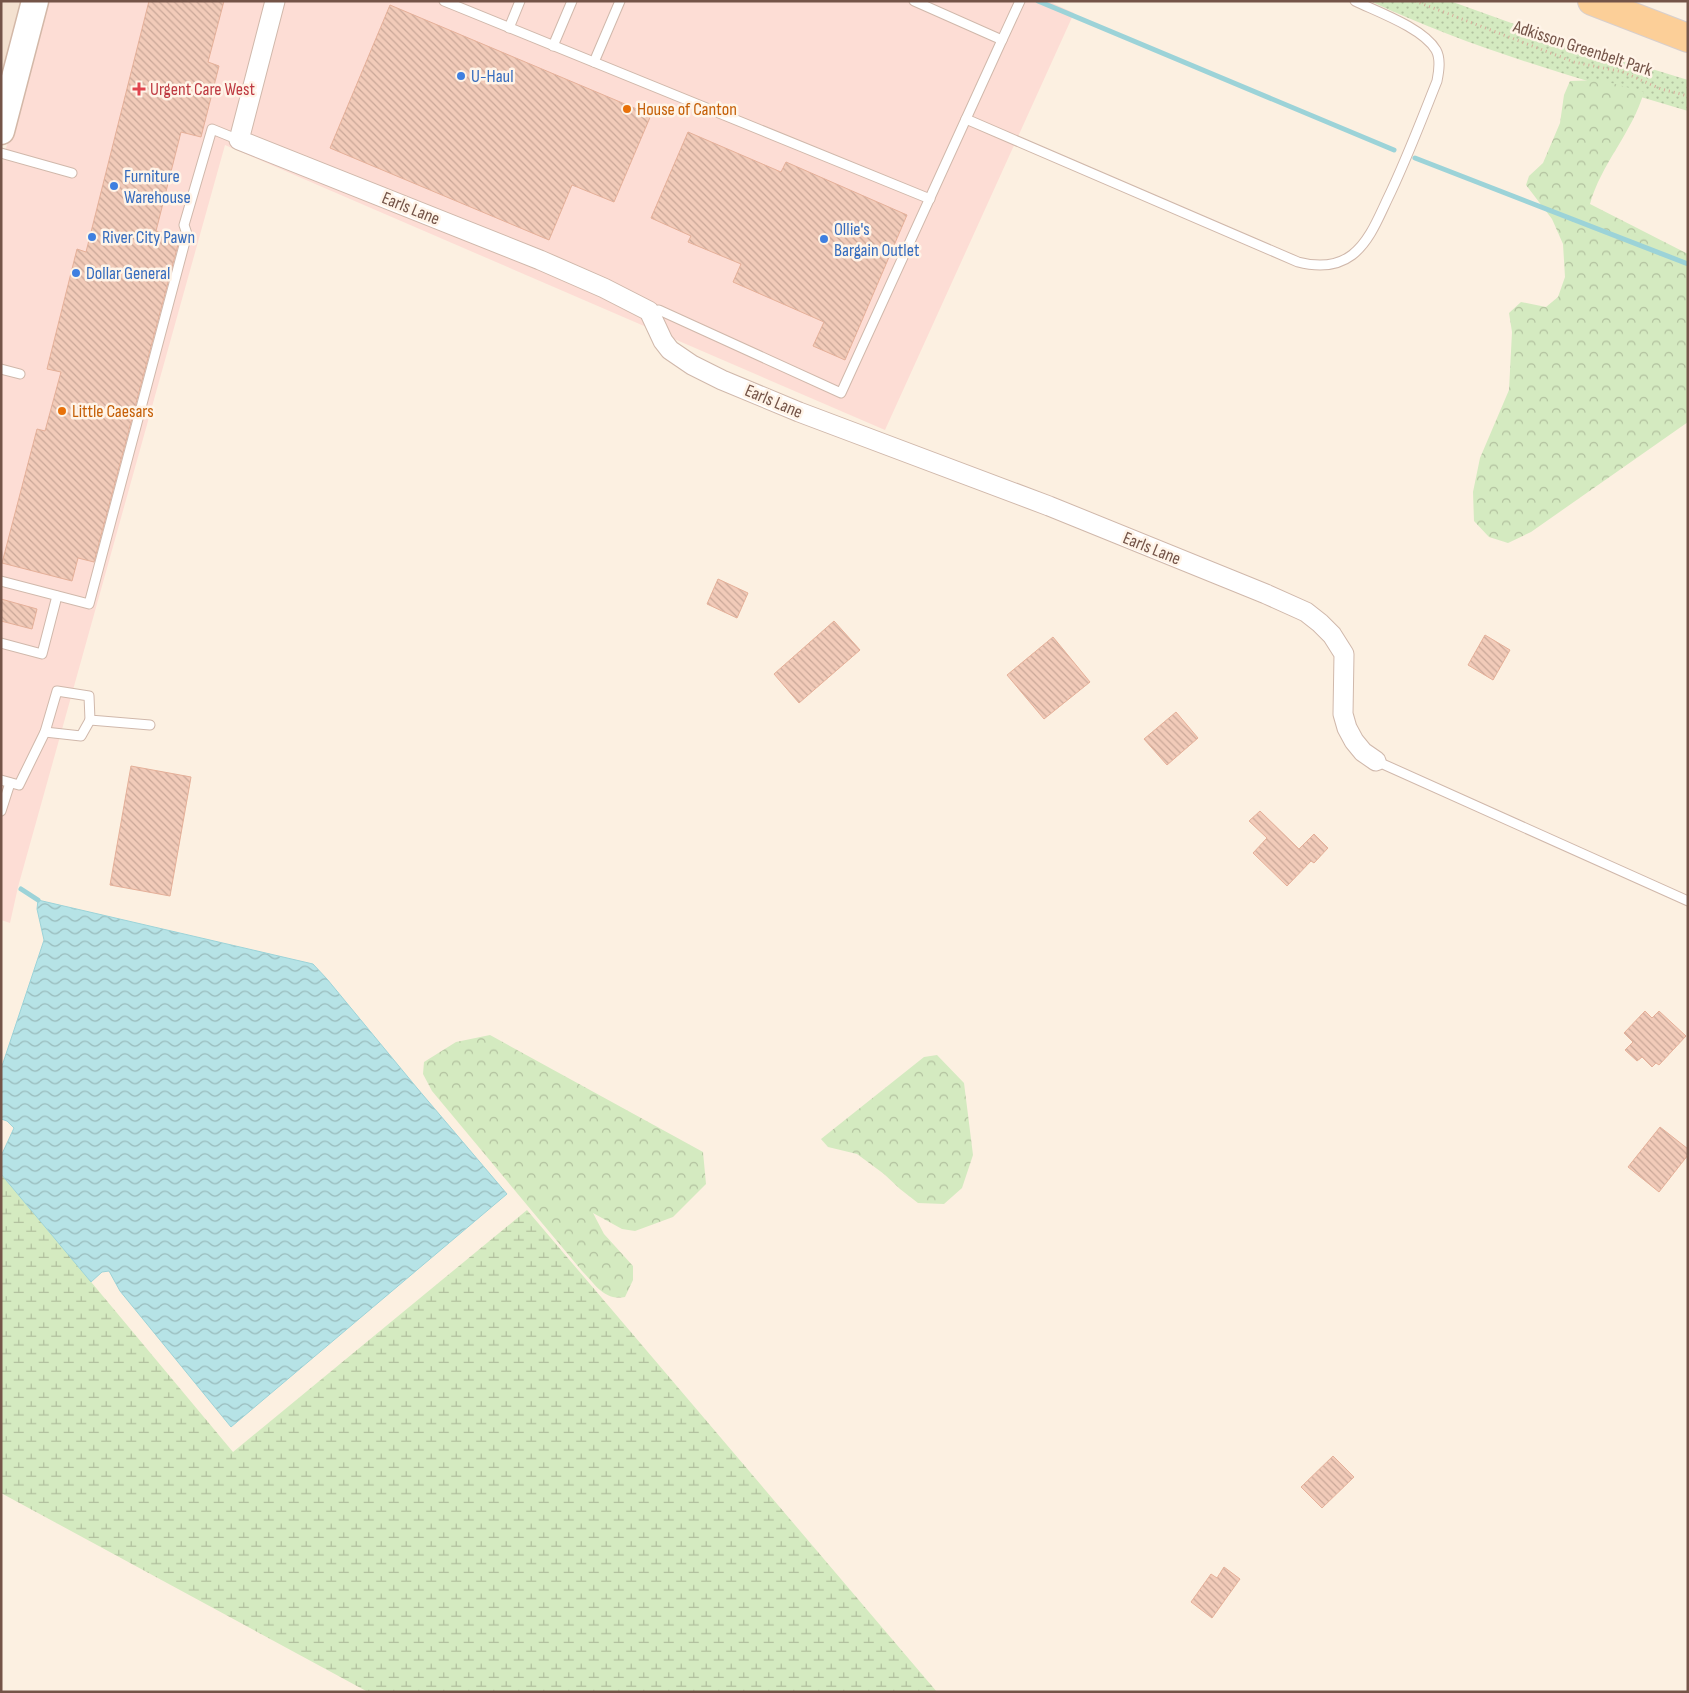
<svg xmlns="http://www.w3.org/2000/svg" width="1689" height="1693" viewBox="0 0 1689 1693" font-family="'Sofia Sans Condensed',sans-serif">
<defs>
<pattern id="green-dots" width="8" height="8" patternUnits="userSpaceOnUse" patternTransform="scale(1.25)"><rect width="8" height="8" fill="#d4eac0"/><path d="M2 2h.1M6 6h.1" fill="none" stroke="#b1c09e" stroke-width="1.8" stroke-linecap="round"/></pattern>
<pattern id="forest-crowns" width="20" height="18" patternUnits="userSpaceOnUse" patternTransform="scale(1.25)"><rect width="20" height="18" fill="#d4eac0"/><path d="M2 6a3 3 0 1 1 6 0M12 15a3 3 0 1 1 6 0" fill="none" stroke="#b1c09e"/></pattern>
<pattern id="wetland-marsh" width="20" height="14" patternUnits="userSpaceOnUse" patternTransform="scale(1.25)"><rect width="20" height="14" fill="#d4eac0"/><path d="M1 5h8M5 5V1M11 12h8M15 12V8" fill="none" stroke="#b1c09e"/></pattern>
<pattern id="water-waves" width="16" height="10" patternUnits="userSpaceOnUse" patternTransform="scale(1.25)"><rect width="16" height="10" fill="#b6e3e6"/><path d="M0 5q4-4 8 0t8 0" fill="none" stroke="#99bbbc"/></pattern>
<pattern id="building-back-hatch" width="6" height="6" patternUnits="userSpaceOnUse" patternTransform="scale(1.25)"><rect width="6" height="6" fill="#f2cbb9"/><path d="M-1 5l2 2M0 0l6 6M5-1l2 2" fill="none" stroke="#c9a798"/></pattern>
</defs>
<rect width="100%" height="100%" fill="#fcf0e1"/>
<!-- residential -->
<polygon fill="#f4e1d0" points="1,1 36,1 1,138"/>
<!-- commercial -->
<polygon fill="#fdddd5" points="44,1 1048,1 1074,13 885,430 225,145 18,887 10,923 1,920 1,168"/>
<!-- green -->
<path fill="url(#green-dots)" d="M 1370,1 L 1450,1 L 1570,44 L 1688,80 L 1688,111 C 1580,79 1472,49 1370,1 Z"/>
<!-- forest -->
<g fill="url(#forest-crowns)">
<path d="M 1601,80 L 1644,92 C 1632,133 1601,164 1590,204 L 1688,254 L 1688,422 L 1531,532 L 1508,543 L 1489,537 L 1474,521 L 1473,492 L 1480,458 L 1509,390 L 1512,332 L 1509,313 L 1521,302 L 1546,307 L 1558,297 L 1565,277 L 1563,244 L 1552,219 L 1526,185 L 1529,176 L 1543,163 L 1560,123 L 1564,95 L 1570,81 Z"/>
<path d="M 490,1035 L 703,1152 L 706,1184 L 673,1217 L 635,1231 L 622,1229 L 593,1213 L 604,1234 L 633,1266 L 633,1280 L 625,1297 C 604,1301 595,1284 582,1271 L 432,1091 L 423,1074 L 424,1062 L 456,1042 Z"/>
<polygon points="937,1055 964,1083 973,1155 962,1188 944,1204 918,1203 900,1189 884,1174 857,1154 828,1147 821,1139 924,1057"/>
</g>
<!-- wetland -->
<polygon fill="url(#wetland-marsh)" points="1,1174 233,1452 527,1210 937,1692 368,1692 1,1493"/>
<!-- water -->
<polygon fill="url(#water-waves)" stroke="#9cd3d8" points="38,900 313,964 327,979 417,1088 507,1194 231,1427 120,1291 109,1271 102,1272 91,1282 1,1174 1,1156 14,1128 7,1121 1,1119 1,1069 44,940 37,909"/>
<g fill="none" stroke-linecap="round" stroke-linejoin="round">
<!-- stream -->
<g stroke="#9cd3d8" stroke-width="5">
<polyline points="1038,1 1394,150"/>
<polyline points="1415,158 1688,264"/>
<polyline points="21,889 38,900"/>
</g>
</g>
<!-- building -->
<g fill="url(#building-back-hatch)" stroke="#e5b099">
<polygon points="149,1 224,1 208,62 219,66 201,137 181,132 156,231 180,237 94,562 78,558 72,581 2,563 37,429 45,431 61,372 47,369 77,249 86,252"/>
<polygon points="390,5 651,115 614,202 572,185 549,240 330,148"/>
<polygon points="688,132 781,172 786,162 907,215 845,360 813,346 824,322 733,282 741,264 688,242 691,236 651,218"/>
<polygon points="718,579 748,593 737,618 707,604"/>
<polygon points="1,599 37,609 32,629 1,621"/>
<polygon points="834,621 860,650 799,703 774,674"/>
<polygon points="1485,635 1510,650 1493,680 1468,665"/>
<polygon points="1053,637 1090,682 1044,719 1007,675"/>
<polygon points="1176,712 1198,738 1167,765 1144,739"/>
<polygon points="131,766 191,777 170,896 110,885"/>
<polygon points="1260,811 1299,849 1314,834 1328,848 1314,863 1311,861 1287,886 1253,853 1267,838 1249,821"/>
<polygon points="1645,1011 1652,1018 1659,1011 1686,1036 1659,1065 1656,1063 1652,1067 1642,1057 1637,1061 1625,1050 1633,1042 1624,1033"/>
<polygon points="1660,1127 1688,1149 1688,1155 1659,1192 1628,1167"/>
<polygon points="1333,1456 1354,1477 1322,1508 1301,1487"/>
<polygon points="1224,1567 1240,1579 1212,1618 1191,1602 1211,1574 1217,1578"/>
</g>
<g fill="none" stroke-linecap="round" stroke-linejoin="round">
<!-- lane casing -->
<g stroke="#d0b8ab" stroke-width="11">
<g id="lane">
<polyline points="444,1 930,199"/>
<polyline points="509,28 520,1"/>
<polyline points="1002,40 1020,1"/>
<polyline points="553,46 572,1"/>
<polyline points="594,62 620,1"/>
<path d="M 966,119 L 1298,262 C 1317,267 1336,267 1352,255 C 1369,242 1378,219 1387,200 C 1406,161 1421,121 1437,81 C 1439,71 1441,59 1436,50 C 1423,28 1378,12 1355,1"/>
<polyline points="1,153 72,173"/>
<polyline points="649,311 659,310 841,393 1002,40 914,1"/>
<polyline points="1,369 20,374"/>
<polyline points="1,581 89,604 187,234 184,225 212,129 239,140"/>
<polyline points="1,643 42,654 57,596"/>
<polyline points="45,732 81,736 90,720"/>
<polyline points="1376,761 1688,901"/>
<polyline points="1,780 19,785 45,732 57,691 89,696 90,720 150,725"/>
<polyline points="1,811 10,783"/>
</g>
</g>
<!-- street casing -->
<g stroke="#d0b8ab" stroke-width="21">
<polyline id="street" points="275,1 239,140 540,260 604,288 649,311 663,341 670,350 692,365 722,380 799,412 1049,506 1266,594 1306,612 1320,623 1332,635 1344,654 1343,714 1347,728 1354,741 1363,752 1376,761"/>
</g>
<!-- secondary casing -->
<g stroke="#d3b8a8" stroke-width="29">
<polyline id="secondary" points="1,131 35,1"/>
</g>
<!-- primary casing -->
<g stroke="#d8cfcc" stroke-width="30">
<polyline id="primary" points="1592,1 1688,38"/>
</g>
<!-- path -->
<polyline stroke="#d7ae9c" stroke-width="3" stroke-dasharray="1 4" stroke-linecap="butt" points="1415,1 1574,62 1623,72 1661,89 1688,96"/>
<!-- lane -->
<use href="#lane" stroke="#fff" stroke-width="9"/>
<!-- street -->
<use href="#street" stroke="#fff" stroke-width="19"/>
<!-- secondary -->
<use href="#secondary" stroke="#fff" stroke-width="26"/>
<!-- primary -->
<use href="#primary" stroke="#fccf98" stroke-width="28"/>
</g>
<!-- markers -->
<g fill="#3f7fe0" stroke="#fff4e8" stroke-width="2">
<circle cx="461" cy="76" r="5"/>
<circle cx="114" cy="186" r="5"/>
<circle cx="92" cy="237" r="5"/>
<circle cx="824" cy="239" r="5"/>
<circle cx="76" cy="273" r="5"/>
</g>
<path fill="#e0444e" stroke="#fff4e8" stroke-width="2" d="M136.5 81.5h5v5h5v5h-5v5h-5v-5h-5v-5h5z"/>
<g fill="#e8710a" stroke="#fff4e8" stroke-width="2">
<circle cx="627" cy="109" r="5"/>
<circle cx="62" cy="411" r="5"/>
</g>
<g text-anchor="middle" stroke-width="5" stroke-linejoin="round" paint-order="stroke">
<!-- street labels -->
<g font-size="18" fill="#745448" stroke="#fff4e8">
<text transform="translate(1583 48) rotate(18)" y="6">Adkisson Greenbelt Park</text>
<text transform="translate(411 208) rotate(22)" y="6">Earls Lane</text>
<text transform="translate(774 401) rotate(23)" y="6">Earls Lane</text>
<text transform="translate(1152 548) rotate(22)" y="6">Earls Lane</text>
</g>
<!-- shop labels -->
<g font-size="18" fill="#366cbe" stroke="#fff4e8" text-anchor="start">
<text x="471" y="82">U-Haul</text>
<text x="124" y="182">Furniture<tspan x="124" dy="21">Warehouse</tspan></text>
<text x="834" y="235">Ollie's<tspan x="834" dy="21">Bargain Outlet</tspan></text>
<text x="102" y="243">River City Pawn</text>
<text x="86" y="279">Dollar General</text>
</g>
<!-- health labels -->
<g font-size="18" fill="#be3a42" stroke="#fff4e8" text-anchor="start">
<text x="150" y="95">Urgent Care West</text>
</g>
<!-- food labels -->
<g font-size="18" fill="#c56008" stroke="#fff4e8" text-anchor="start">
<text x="637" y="115">House of Canton</text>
<text x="72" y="417">Little Caesars</text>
</g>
</g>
<!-- border -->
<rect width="1689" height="1693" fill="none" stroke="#745448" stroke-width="5"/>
</svg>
